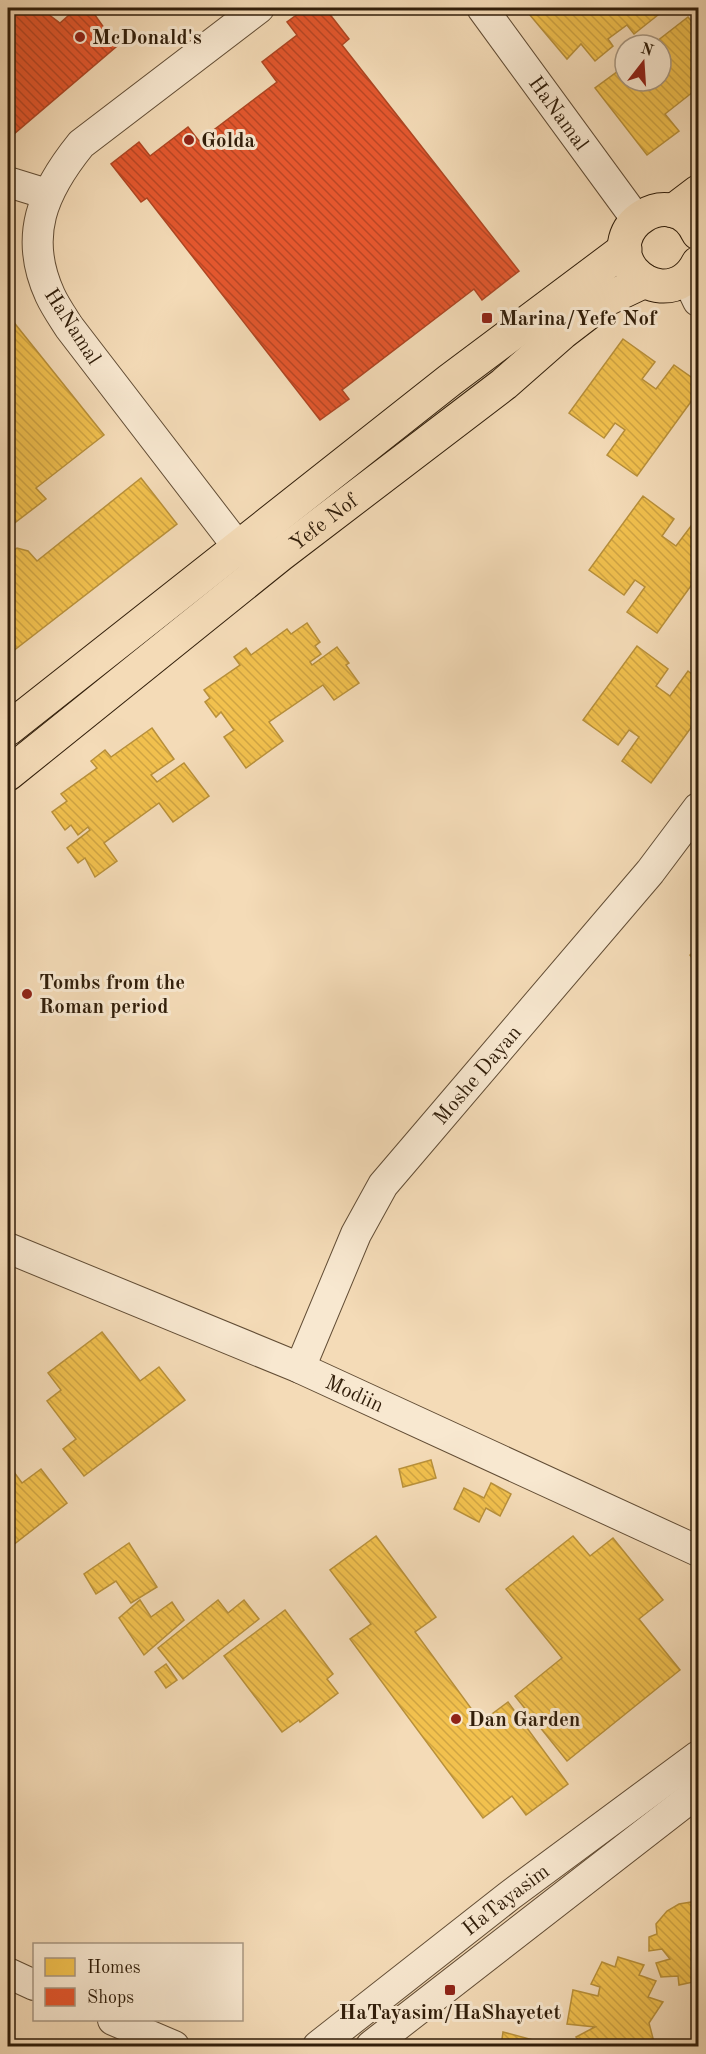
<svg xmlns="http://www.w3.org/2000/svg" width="706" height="2054" viewBox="0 0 706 2054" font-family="'Old Standard TT',serif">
<defs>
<pattern id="homes-back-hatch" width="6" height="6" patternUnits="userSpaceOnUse" patternTransform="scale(1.5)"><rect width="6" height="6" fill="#f2c14e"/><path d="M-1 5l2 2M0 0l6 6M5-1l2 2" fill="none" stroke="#d0a543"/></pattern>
<pattern id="shops-back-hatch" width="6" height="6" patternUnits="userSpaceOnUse" patternTransform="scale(1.5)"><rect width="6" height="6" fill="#e4572e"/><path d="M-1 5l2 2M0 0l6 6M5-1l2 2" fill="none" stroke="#b94725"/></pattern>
</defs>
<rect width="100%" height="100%" fill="#f4dbb7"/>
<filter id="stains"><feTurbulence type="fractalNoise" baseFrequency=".00333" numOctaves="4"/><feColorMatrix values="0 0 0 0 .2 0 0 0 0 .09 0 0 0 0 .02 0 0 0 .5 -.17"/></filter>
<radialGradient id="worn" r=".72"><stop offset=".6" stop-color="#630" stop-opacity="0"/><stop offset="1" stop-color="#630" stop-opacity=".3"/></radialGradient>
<!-- homes -->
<g fill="url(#homes-back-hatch)" stroke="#b8903a" stroke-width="1.5">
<polygon points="524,8 652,8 658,15 634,34 627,25 608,39 613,46 595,61 581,44 567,59"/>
<polygon points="688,17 693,23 698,18 698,88 665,114 679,131 647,155 595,88 625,66 625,81 661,81 661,45 652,45"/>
<polygon points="8,315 104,435 36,488 46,499 8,528"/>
<polygon points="623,339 655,362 642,379 656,389 674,365 698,382 698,392 637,476 607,455 625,430 615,423 604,438 569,413"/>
<polygon points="141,478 177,524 8,655 8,555 17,548 28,551 37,561"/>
<polygon points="643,496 674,519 662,536 676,546 694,522 698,525 698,576 657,633 627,612 645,587 635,580 624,595 589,570"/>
<polygon points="307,623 320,642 315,646 321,654 310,662 312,665 337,647 349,663 346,665 359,683 334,700 323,685 269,722 283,741 246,768 224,737 234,730 221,712 216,717 205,702 210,698 204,690 240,665 234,657 246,648 251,655 287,629 291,634"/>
<polygon points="637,646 668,669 656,686 670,696 688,671 698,679 698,718 651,783 622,761 639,737 629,730 618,745 583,720"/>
<polygon points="152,728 174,759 151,775 157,782 184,763 209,796 173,822 159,803 104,843 117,861 95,877 85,858 78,863 67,848 90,830 88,827 78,835 71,825 65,830 52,812 67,801 61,794 97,768 91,761 105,750 111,757"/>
<polygon points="698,948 698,966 690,955"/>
<polygon points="102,1332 140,1381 159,1367 185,1400 84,1476 63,1449 76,1439 47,1401 61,1390 48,1373"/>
<polygon points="431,1460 436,1478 403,1487 399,1469"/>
<polygon points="8,1464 22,1483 41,1469 67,1503 8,1549"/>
<polygon points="491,1483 511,1494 500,1516 486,1508 479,1522 454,1509 464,1488 484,1498"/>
<polygon points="376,1536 436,1617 415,1632 481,1722 508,1702 568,1784 526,1815 512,1796 483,1818 350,1639 371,1624 330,1570"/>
<polygon points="573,1536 590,1556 613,1538 663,1600 639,1619 680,1670 567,1761 515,1696 562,1658 506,1589"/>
<polygon points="129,1543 157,1587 131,1603 116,1581 96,1594 84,1574"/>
<polygon points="140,1600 151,1617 172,1602 184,1620 144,1655 119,1618"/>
<polygon points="218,1600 228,1613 244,1600 259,1619 183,1679 158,1648"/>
<polygon points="285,1610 333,1674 327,1679 338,1693 300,1722 299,1720 282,1732 224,1656"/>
<polygon points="166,1664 177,1680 166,1688 155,1672"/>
<polygon points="691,1902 698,1903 698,1981 679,1985 678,1976 661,1977 656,1963 670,1959 662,1949 649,1951 649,1937 657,1934 656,1924 667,1911 679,1904"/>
<polygon points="618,1957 644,1965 639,1975 656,1981 648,1997 663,2002 649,2023 655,2046 584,2046 576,2037 595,2027 567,2024 573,1990 598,1996 600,1987 591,1984 602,1962 615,1967"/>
<polygon points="503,2032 537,2041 537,2046 501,2046"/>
</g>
<!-- shops -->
<g fill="url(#shops-back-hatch)" stroke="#ae4623" stroke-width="1.5">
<polygon points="8,8 40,8 60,23 77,8 90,8 117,46 8,139"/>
<polygon points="306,8 325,8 349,39 342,45 519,271 482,300 474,289 342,390 349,399 320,420 147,198 141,202 111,164 139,142 150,156 188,127 199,141 277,82 262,62 297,35 287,22"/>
</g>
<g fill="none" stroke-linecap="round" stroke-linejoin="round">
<!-- minor casing -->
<g stroke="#624d35" stroke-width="32">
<g id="minor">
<path id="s1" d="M 482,8 L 637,220"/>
<polyline points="8,182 47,194"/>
<polyline points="687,278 698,301"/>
<path d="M 259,556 L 248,554 L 238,547 L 69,327 C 62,316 55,306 50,295 C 23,236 43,191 81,144 L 259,8"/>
<path id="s2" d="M 8,1248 L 300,1368 L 698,1551"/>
<path id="s3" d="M 300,1368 L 356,1234 L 383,1185 L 650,872 L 698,808"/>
<polyline points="8,1973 34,1985"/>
<polyline points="113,2020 174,2046"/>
<path id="s4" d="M 318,2046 L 509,1896 L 698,1756"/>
<polyline points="371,2046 698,1792"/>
</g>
</g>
<!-- major casing -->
<g stroke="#311e0a" stroke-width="35">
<g id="major">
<polyline points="673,211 698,192"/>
<path d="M 698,233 C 673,180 599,228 633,271 C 641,280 650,285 661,286 C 678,287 691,277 698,263"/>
<polyline points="8,729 450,380 625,249"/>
<path id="s5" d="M 8,774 L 280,555 L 504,384 L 562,333 L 605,300 L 645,281"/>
</g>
</g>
<!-- minor -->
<use href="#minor" stroke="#f8e8d0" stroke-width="30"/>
<!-- major -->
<use href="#major" stroke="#f4dbb7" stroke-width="33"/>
</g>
<!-- markers -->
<g fill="#8f2418" stroke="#f8e8d0" stroke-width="2">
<circle cx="80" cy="37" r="6"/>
<circle cx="189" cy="140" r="6"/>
<rect x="481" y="312" width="12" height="12" rx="3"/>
<circle cx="27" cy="994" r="6"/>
<circle cx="456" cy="1719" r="6"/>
<rect x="444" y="1984" width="12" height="12" rx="3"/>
</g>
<g text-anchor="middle" stroke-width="6" stroke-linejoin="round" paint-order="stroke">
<!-- poi labels -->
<g font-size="21" font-weight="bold" fill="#311e0a" stroke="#f8e8d0" text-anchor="start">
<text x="92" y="44">McDonald's</text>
<text x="201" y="147">Golda</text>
<text x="499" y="325">Marina/Yefe Nof</text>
<text x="39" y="989">Tombs from the<tspan x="39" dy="24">Roman period</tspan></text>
<text x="468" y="1726">Dan Garden</text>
<text x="450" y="2019" text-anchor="middle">HaTayasim/HaShayetet</text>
</g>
<!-- street labels -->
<g font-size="21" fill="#311e0a" stroke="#f8e8d0">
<text dy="7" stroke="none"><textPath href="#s1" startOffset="130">HaNamal</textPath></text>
<text transform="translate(73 326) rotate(57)" y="7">HaNamal</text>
<text dy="7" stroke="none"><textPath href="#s5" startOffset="404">Yefe Nof</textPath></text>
<text dy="7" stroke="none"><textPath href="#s3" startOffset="346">Moshe Dayan</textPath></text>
<text dy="7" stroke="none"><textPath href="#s2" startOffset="376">Modiin</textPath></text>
<text dy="7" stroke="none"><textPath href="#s4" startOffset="238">HaTayasim</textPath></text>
</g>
</g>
<!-- margin -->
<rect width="706" height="2054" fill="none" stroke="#f4dbb7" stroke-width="30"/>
<rect x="9" y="9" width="688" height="2036" fill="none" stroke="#311e0a" stroke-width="3"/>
<rect x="15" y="15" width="676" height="2024" fill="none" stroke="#311e0a" stroke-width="1.5"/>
<!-- legend -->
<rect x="33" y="1943" width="210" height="78" fill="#f8e8d0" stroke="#a89781" stroke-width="1.5"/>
<rect x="45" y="1958" width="30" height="18" fill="#f2c14e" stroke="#a89781" stroke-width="1.5"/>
<text x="87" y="1973" font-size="18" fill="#311e0a">Homes</text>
<rect x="45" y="1988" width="30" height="18" fill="#e4572e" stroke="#a89781" stroke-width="1.5"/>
<text x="87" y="2003" font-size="18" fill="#311e0a">Shops</text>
<!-- north arrow -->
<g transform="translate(643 63) rotate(17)"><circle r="28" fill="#f8e8d0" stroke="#a89781" stroke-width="1.5"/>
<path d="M0-4.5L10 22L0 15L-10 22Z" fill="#8f2418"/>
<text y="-9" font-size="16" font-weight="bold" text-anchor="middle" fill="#311e0a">N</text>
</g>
<rect width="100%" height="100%" filter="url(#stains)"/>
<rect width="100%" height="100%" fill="url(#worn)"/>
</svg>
